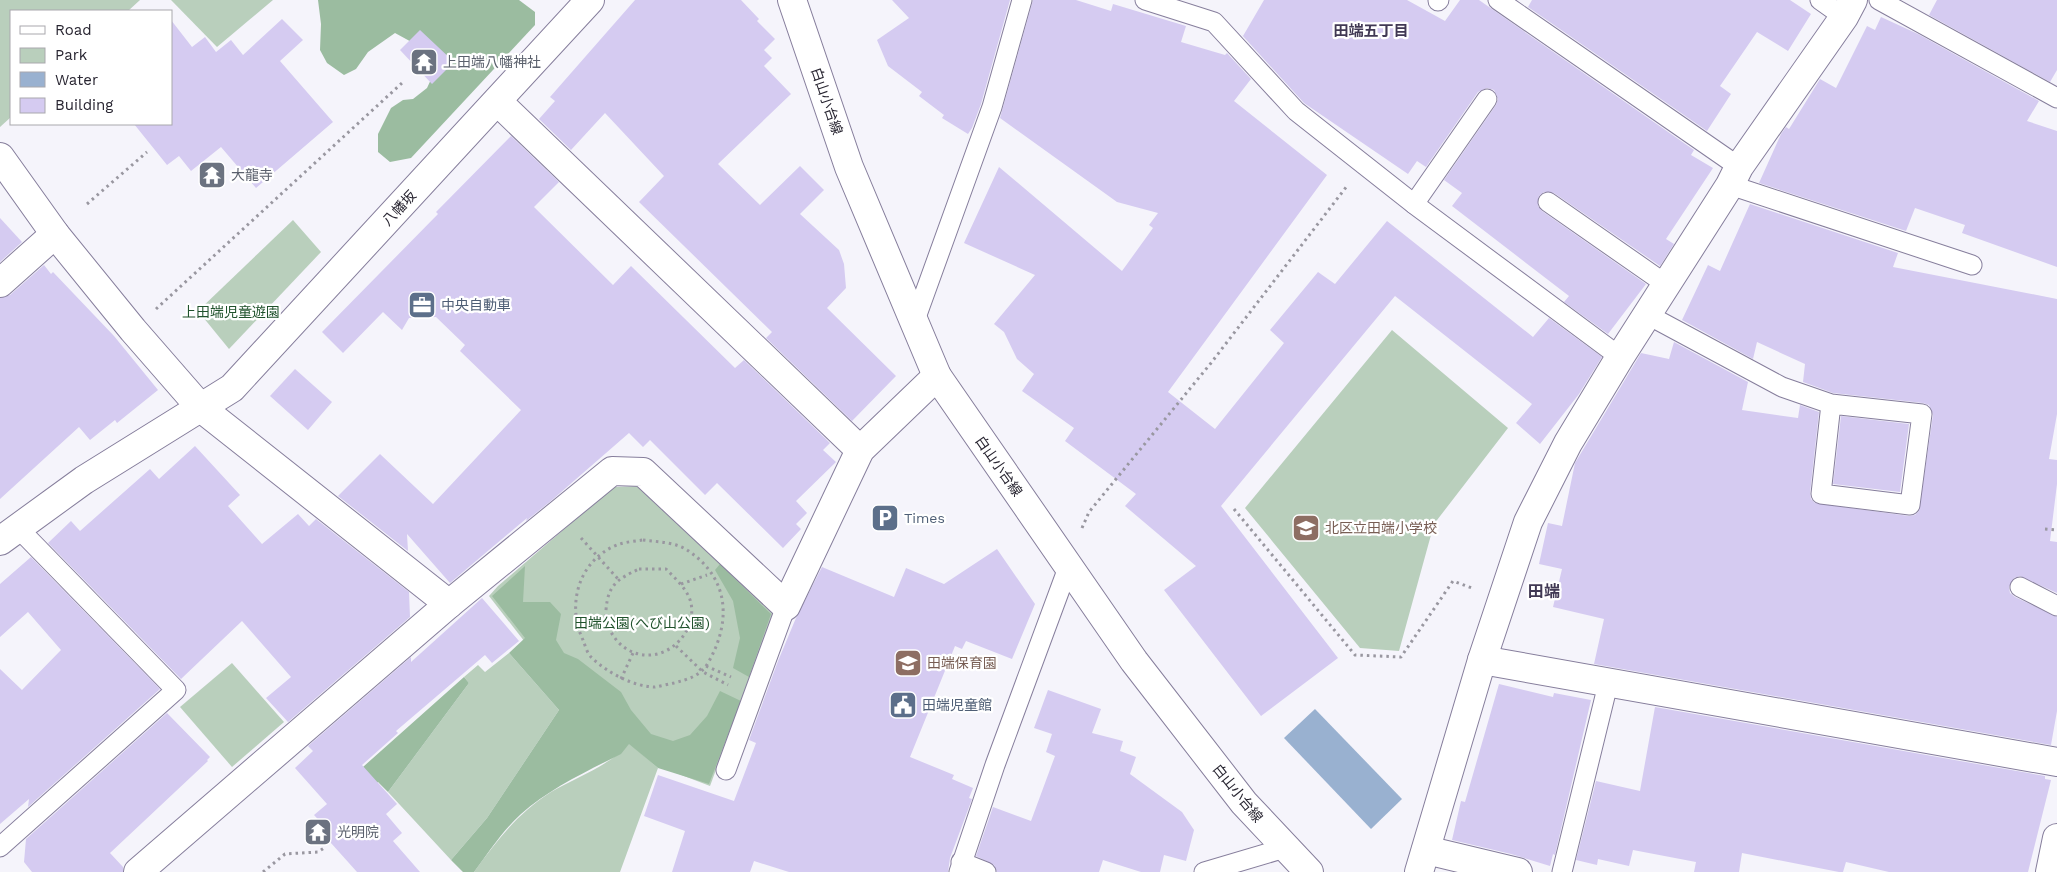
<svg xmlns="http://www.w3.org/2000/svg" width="2057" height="872" viewBox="0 0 2057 872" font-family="'Work Sans','Noto Sans JP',sans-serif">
<rect width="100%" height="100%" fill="#f5f4fb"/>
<!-- green -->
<g fill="#b9cfbc">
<polygon points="0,0 140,0 128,11 11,11 11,117 0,127"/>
<polygon points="171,0 273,0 217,47"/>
<polygon points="293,220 321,252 229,349 198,311"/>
<polygon points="1392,330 1508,428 1434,524 1399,651 1360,648 1245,508"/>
<polygon points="644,486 774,613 710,786 658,766 528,646 489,596 498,586 613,487"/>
<polygon points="509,653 559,710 487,818 451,860 388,792 469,683 464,677 478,665 485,672"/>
<polygon points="232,663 284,722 232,767 180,707"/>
<path d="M 629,743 L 658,768 L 620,872 L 474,872 C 498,839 517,814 551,792 C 575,778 613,764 629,743 Z"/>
</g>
<!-- forest -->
<g fill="#9bbca0">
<polygon points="318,0 519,0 535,12 535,25 411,158 390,162 378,152 378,134 391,108 403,100 413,99 427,88 434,73 417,45 395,33 368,52 356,69 344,75 327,63 320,50 321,24"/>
<polygon points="720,564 771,614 749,677 733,668 740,638 733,601 715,570"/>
<path d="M 525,566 L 523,602 L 550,602 L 561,614 L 556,640 L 564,653 L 578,659 L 621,692 L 631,710 L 651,734 L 673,741 L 690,735 L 707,716 L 720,691 L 741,701 L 709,784 L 658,768 L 629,744 L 621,754 C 587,771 549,789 521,814 C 502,831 489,852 474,872 L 463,872 L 451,860 L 487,818 L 559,710 L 509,653 L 525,638 L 492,596 Z"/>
<polygon points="464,677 469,683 388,792 378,782 368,791 354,775"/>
</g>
<!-- water -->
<polygon fill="#99b1d0" points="1315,709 1402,799 1371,829 1284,738"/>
<!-- building -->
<g fill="#d5cbf1">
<polygon points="635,0 741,0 759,19 757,21 775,39 764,50 772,58 764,66 791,94 718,164 760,205 800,166 824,190 800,214 839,250 844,264 846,288 827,308 896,376 852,421 766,338 772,332 639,202 664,176 605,113 571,150 539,119 555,101 550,97"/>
<polygon points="892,0 1010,0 981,104 972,128 968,134 942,118 944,115 919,96 922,92 888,66 877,40 909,18"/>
<polygon points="1033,0 1076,0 1111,11 1113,4 1186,26 1181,42 1225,55 1227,53 1251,79 1234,101 1327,175 1168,392 1215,429 1284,343 1270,330 1318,272 1335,284 1387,221 1533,337 1549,318 1602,357 1579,394 1540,444 1516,423 1532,404 1395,296 1221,506 1338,658 1261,716 1164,590 1196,566 1125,506 1136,494 1065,441 1074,428 1022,391 1034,374 1017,359 1004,332 994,324 1035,275 964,243 999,167 1122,271 1153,228 1149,225 1158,213 1117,202 1000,118"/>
<polygon points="1264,0 1407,0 1445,21 1460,0 1479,0 1694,150 1691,155 1713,168 1666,239 1674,244 1660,266 1554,193 1544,192 1539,196 1538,206 1542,211 1646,284 1608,334 1564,302 1569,296 1452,206 1462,193 1444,180 1496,105 1498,99 1494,90 1487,88 1478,92 1426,167 1417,161 1408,174 1304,103 1241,34 1243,36"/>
<polygon points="1532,0 1790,0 1811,14 1788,51 1757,32 1720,86 1731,94 1707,131 1528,7"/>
<polygon points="1937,0 2057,0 2057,70 2050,82 1929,15"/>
<polygon points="1881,17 1918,34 2039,101 2027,121 2057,131 2057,267 1962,233 1965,225 1915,208 1906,231 1759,183 1781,134 1786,127 1789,129 1820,79 1836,88 1867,26 1875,30"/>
<polygon points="282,19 303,40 280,61 333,122 256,188 221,147 191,171 179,156 167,165 134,124 171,124 171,20 192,47 205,37 216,52 231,40 243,55"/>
<polygon points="420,30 454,62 432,84 400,50"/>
<polygon points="511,136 559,182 534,207 613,285 631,266 735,368 744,360 830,443 823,450 836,462 796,501 807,513 796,524 801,529 783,548 717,483 705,495 650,440 643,447 629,433 552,500 526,521 527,518 450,583 407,534 408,551 338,496 380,454 433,504 521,410 460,351 465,345 436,317 409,318 402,330 383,312 343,353 322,332 438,214 436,212"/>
<polygon points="1750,204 1898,253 1893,267 2057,299 2057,414 2049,459 2057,460 2057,484 2050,541 2057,542 2057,593 2020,576 2014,578 2009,587 2010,593 2015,597 2057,617 2057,711 2051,745 1594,664 1604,619 1553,607 1562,569 1539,564 1548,523 1562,526 1575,463 1641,353 1669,359 1674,342 1748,382 1742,410 1798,418 1800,405 1819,412 1810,493 1811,499 1815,503 1909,516 1915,515 1919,511 1933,415 1929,405 1923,403 1833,393 1803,382 1805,364 1757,342 1753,359 1682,320 1708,265 1720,271"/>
<polygon points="0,218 22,242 0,262"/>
<polygon points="44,265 51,274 53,272 114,336 158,390 117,423 115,420 90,440 79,427 0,499 0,298 10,295"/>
<polygon points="295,369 332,402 308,430 270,396"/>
<polygon points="1841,416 1909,424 1900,492 1833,484"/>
<polygon points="195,446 240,495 228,506 262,544 298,514 309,526 316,519 409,592 410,617 288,722 266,698 291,677 242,621 181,679 48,543 71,521 80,531 150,469 159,479"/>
<polygon points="997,549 1035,604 1012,659 966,641 962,649 955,646 910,757 954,775 952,779 973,788 969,798 972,799 950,858 948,872 789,872 754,861 750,872 672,872 685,831 644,816 658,775 734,801 756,743 749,740 778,661 796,618 822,567 894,597 906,568 944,584"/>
<polygon points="31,557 160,689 28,807 29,799 0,824 0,669 22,690 61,650 28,612 0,637 0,584"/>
<polygon points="482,598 519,641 492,663 485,655 396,731 398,733 362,765 397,804 386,814 402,833 393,841 420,872 357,872 322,833 327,829 314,815 327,804 295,768 313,751 308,746 411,657 411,662"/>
<polygon points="1499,684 1553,697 1554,693 1591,700 1555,855 1553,854 1550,866 1511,854 1452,840 1461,801 1465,802"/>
<polygon points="1048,690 1101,709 1092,733 1123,741 1120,751 1136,757 1130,774 1182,812 1194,830 1186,861 1164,855 1160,872 1141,872 1103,860 1099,872 997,872 994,865 976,856 993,807 1031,821 1055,756 1046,752 1052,734 1034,728"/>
<polygon points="1655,707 2045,776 2045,779 2051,780 2028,872 1889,872 1846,862 1843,872 1839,872 1742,853 1739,872 1694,872 1696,862 1633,850 1629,866 1598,859 1597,865 1576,860 1596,781 1640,791"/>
<polygon points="167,713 210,757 207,760 208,761 110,853 123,867 123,872 32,872 24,862 26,839"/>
</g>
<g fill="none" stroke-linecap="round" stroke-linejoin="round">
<!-- service casing -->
<g stroke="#867e9c" stroke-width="21">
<g id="service">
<polyline points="1145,0 1214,22 1296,111 1414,204 1620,357"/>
<polyline points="1498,0 1739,167"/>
<polyline points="1820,0 1844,17"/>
<polyline points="1879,0 2057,98"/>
<polyline points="1438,1 1439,0"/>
<polyline points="1730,185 1972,265"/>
<polyline points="1548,202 1667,285"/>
<polyline points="1414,204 1487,99"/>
<polyline points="1648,315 1782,387 1831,404 1922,414 1910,505 1821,494 1831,404"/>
<polyline points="914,323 992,107 1022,0"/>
<polyline points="2020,587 2057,606"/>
<polyline points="726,770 786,606"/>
<polyline points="0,847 176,690 18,528"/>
<polyline points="961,862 986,872"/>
<polyline points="959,872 995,765 1069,565"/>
<polyline points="1204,872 1285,848"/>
<polyline points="1562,872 1608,684"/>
</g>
</g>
<!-- minor casing -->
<g stroke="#867e9c" stroke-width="30">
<g id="minor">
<polyline points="498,102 860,450"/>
<polyline points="0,157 55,234 133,330 201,408 449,604"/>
<polyline points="0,283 55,234"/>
<polyline points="1482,660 2057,762"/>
<polyline points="1426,850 1518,872"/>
<polyline points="138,872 449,604 612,471 643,472 786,606 860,450 937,376"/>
<polyline points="1419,872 1482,660 1528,522 1568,443 1620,357 1730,185 1739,167 1844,17 1853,0"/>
<polyline points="2050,872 2057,838"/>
</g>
</g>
<!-- tertiary casing -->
<g stroke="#867e9c" stroke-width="30">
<polyline id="tertiary" points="0,541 84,480 232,388 590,0"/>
</g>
<!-- secondary casing -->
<g stroke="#867e9c" stroke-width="30">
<polyline id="secondary" points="792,0 849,167 937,376 1134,661 1244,803 1309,872"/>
</g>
<!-- path -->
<g stroke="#9997a0" stroke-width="3" stroke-dasharray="2.5 4" stroke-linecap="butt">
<polyline points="87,204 147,152"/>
<polyline points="156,309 402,83"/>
<polyline points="1234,509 1355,655 1401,657 1453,581 1472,588"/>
<polyline points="1082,528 1089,512 1211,363 1347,186"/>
<polyline points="2045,529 2057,530"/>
<polyline points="581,538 618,579"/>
<path d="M 643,540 C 659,542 677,542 690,552 C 730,580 731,623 708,663 C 700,676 689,679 674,683 C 668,684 661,686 655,687 C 634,687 606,672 591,657 C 587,653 585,645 583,640 C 566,604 579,560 617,545 C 625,542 635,541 643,540 Z"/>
<path d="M 639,569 L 666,569 C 676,579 688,590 691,603 C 696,627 676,653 651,655 C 625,657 605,634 606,610 C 608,584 618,579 639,569 Z"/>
<polyline points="681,584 707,575"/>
<polyline points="578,629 606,620"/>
<polyline points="676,646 703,672 728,685"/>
<polyline points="706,666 731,677"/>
<polyline points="621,679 633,653"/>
<polyline points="263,872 285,854 318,852 324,848"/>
</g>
<!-- service -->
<use href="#service" stroke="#fff" stroke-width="19"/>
<!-- minor -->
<use href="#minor" stroke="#fff" stroke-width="28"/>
<!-- tertiary -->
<use href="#tertiary" stroke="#fff" stroke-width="28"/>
<!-- secondary -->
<use href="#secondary" stroke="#fff" stroke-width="28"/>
</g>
<!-- icons -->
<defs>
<g id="temple-square" transform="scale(1.4375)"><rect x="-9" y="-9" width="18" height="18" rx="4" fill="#6b7280" stroke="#fff"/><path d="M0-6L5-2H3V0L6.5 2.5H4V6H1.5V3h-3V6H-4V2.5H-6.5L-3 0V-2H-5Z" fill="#fff"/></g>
<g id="office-square" transform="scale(1.4375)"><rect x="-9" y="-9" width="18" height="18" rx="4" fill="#5c6f8a" stroke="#fff"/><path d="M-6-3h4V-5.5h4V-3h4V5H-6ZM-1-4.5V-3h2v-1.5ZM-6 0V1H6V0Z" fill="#fff"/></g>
<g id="parking-square" transform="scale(1.4375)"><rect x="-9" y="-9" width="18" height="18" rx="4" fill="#5c6f8a" stroke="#fff"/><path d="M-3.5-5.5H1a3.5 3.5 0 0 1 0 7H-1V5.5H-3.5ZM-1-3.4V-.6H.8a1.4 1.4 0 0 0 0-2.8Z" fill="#fff"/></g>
<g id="school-square" transform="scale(1.4375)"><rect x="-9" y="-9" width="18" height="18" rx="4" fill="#8d6e63" stroke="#fff"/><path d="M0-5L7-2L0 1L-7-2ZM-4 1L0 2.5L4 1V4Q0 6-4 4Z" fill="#fff"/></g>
<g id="civic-square" transform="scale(1.4375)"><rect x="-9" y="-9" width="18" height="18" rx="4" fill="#5c6f8a" stroke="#fff"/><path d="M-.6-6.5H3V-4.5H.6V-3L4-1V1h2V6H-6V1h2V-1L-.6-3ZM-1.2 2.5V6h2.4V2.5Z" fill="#fff"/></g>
</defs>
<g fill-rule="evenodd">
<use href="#temple-square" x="424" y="62"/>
<use href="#temple-square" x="212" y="175"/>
<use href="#office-square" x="422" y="305"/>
<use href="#parking-square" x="885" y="518"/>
<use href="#school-square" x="1306" y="528"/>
<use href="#school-square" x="908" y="663"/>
<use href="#civic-square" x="903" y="705"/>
<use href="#temple-square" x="318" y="832"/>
</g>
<g text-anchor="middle" stroke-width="4.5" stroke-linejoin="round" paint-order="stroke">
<!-- worship labels -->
<g font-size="14" fill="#5b616d" stroke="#fff" text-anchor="start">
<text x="443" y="67">上田端八幡神社</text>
<text x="231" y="180">大龍寺</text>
<text x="337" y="837">光明院</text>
</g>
<!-- street labels -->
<g font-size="14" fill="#282531" stroke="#fff">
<text transform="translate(827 101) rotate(71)" y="5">白山小台線</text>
<text transform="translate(399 208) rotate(-47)" y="5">八幡坂</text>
<text transform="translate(999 466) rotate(55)" y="5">白山小台線</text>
<text transform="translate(1238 793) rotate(51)" y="5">白山小台線</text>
</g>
<!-- service labels -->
<g font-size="14" fill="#4e5e75" stroke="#fff" text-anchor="start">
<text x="441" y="310">中央自動車</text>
<text x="904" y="523">Times</text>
<text x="922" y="710">田端児童館</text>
</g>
<!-- park labels -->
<g font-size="14" fill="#20522c" stroke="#fff">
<text x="231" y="317">上田端児童遊園</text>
<text x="642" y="628">田端公園(へび山公園)</text>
</g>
<!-- education labels -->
<g font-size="14" fill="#785e54" stroke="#fff" text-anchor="start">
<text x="1325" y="533">北区立田端小学校</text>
<text x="927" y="668">田端保育園</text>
</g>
<!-- neighbourhood labels -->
<g font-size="15" font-weight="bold" fill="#413954" stroke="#fff">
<text x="1371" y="36">田端五丁目</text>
</g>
<!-- quarter labels -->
<g font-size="16" font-weight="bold" fill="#413954" stroke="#fff">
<text x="1544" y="597">田端</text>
</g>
</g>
<!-- legend -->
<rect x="10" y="10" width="162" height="115" fill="#ffffff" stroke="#a9a8ad"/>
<rect x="20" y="26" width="25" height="8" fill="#ffffff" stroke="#a9a8ad"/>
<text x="55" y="35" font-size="15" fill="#282531">Road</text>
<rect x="20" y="48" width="25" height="15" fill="#b9cfbc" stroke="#a9a8ad"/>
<text x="55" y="60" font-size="15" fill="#282531">Park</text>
<rect x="20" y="72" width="25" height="15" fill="#99b1d0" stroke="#a9a8ad"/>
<text x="55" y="85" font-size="15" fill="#282531">Water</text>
<rect x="20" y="98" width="25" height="15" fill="#d5cbf1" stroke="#a9a8ad"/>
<text x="55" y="110" font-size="15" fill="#282531">Building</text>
</svg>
